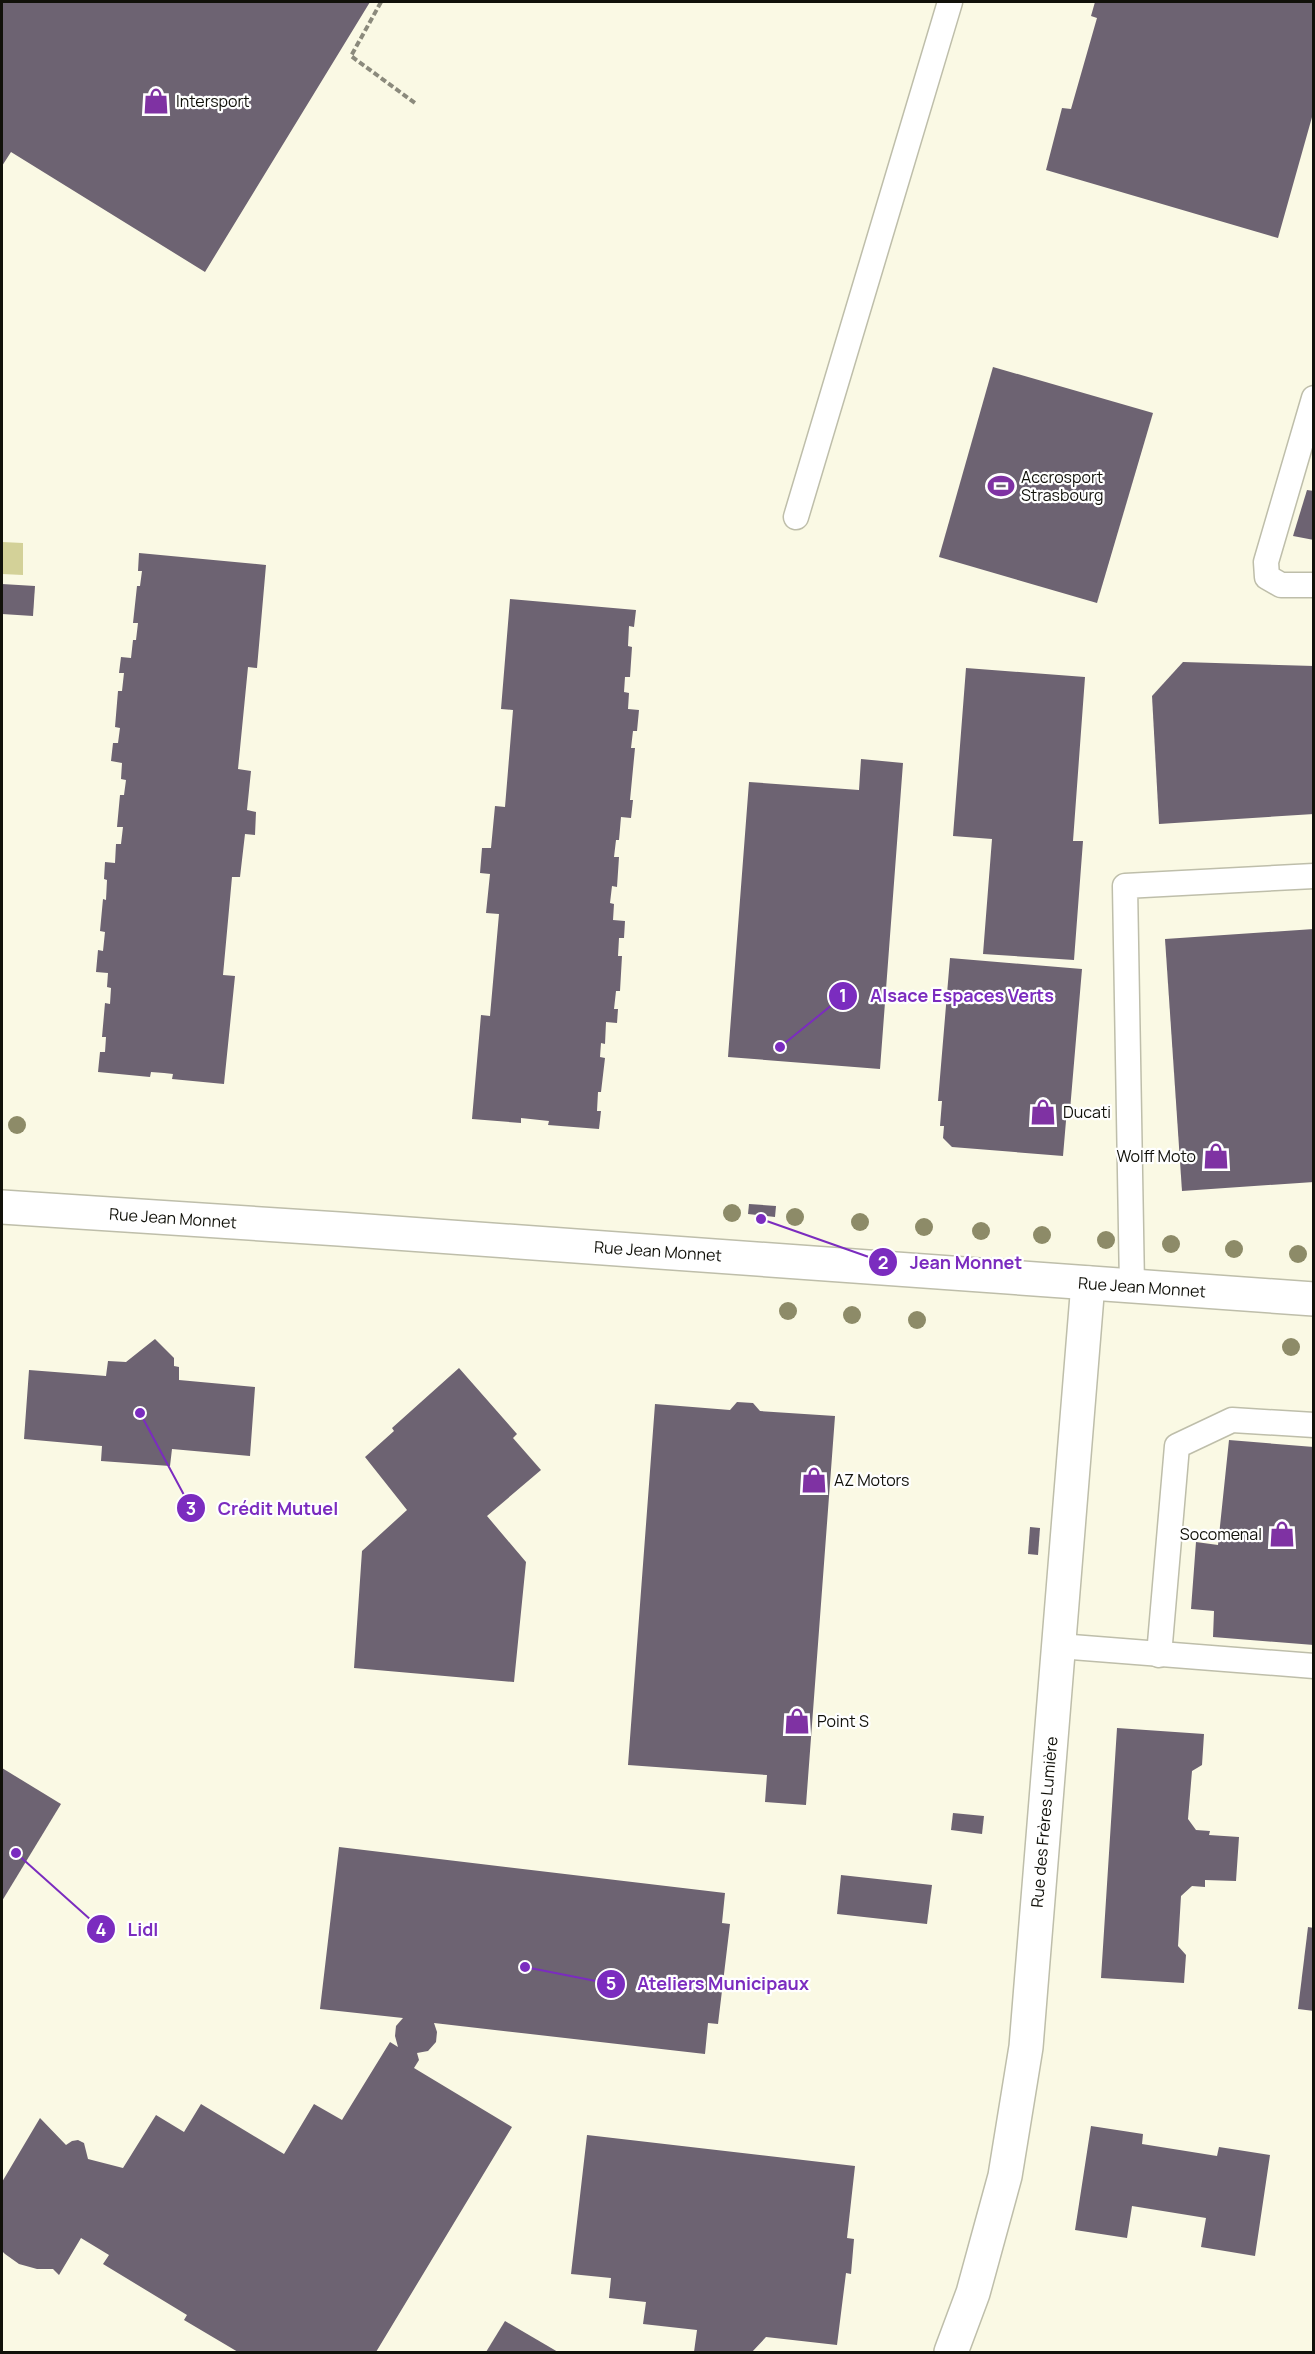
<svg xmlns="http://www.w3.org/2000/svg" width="1315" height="2354" viewBox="0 0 1315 2354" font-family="Manrope,sans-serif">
<rect width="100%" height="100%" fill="#faf9e4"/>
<!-- water -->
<polygon fill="#d3d198" points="2,542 23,543 23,575 2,574"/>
<!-- building -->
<g fill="#6d6372">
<polygon points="2,2 370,2 205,272 11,152 2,166"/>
<polygon points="1095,2 1314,2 1314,110 1278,238 1046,170 1062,108 1071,109 1097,18 1091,16"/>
<polygon points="993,367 1153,413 1097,603 939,557"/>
<polygon points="1307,490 1314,491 1314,540 1293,536"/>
<polygon points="139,553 266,565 257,668 248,667 238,769 251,771 247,810 256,812 255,835 245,834 240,877 232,877 223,975 235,976 224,1084 172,1079 173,1074 164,1073 151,1072 150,1077 98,1072 100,1052 105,1052 106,1037 102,1037 105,1003 110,1004 111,988 107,987 108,973 96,972 98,950 103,951 105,932 100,931 103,899 106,900 107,880 104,879 105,862 115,863 116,844 121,844 123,827 117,827 120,795 124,795 126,780 121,779 122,763 111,761 113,743 118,743 120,728 115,727 118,691 122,691 124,673 119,673 121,657 131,658 133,640 136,640 138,623 133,623 137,586 140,586 142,571 138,571"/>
<polygon points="2,584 35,586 33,616 2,614"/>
<polygon points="510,599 636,610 634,627 629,626 628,646 632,647 630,677 625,677 624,692 629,693 628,709 639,710 637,731 633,731 631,748 635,748 630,800 633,800 631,818 621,817 619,840 616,840 614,857 619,857 617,887 612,886 610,903 614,904 613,920 625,921 624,938 619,938 618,956 622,956 620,991 616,991 614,1009 618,1009 617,1023 606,1022 605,1044 601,1043 600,1057 605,1058 601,1092 598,1092 597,1111 601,1111 599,1129 548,1125 549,1121 521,1118 521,1123 472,1119 481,1015 490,1016 499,914 486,913 490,874 480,873 482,848 491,848 495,806 505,807 513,710 501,709"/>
<polygon points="1183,662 1314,666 1314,814 1159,824 1152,696"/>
<polygon points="966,668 1085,677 1073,841 1083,841 1074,960 983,954 992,839 953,836"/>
<polygon points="861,759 903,763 880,1069 728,1057 749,782 859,790"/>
<polygon points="1314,929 1314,1182 1182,1191 1165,939"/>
<polygon points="950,958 1082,969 1070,1110 1067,1109 1063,1156 952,1147 943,1138 944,1126 940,1126 942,1101 938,1101"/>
<polygon points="749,1204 776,1206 775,1217 748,1214"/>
<polygon points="155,1339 174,1358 174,1366 179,1367 179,1380 255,1387 250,1456 172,1449 170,1466 101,1461 102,1446 24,1439 29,1370 106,1376 108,1361 126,1362"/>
<polygon points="459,1368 517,1434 513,1438 541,1470 487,1516 526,1562 514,1682 354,1668 362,1551 407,1510 365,1457 394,1431 392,1428"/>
<polygon points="737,1402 753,1403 760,1411 835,1416 806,1805 765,1802 767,1775 628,1765 655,1404 730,1410"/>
<polygon points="1229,1440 1314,1447 1314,1645 1213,1637 1214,1611 1191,1609 1196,1542 1218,1545"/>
<polygon points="1030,1527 1040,1528 1038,1555 1028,1554"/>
<polygon points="1117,1728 1204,1734 1202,1765 1192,1771 1188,1819 1196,1830 1210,1831 1209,1835 1239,1837 1236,1881 1205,1880 1205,1887 1192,1886 1181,1896 1178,1946 1186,1955 1184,1983 1101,1978"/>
<polygon points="2,1768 61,1804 2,1901"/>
<polygon points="953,1813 984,1816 982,1834 951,1830"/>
<polygon points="339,1847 725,1893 722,1923 730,1924 718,2024 708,2023 705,2054 434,2023 437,2032 436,2042 428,2051 417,2053 419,2060 414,2068 512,2127 376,2352 238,2352 184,2320 187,2315 103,2264 109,2255 81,2238 59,2275 53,2269 37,2269 19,2264 5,2254 2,2251 2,2182 40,2118 66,2145 72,2141 78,2140 84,2143 88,2159 123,2168 156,2115 184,2132 201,2104 284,2154 314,2104 342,2120 390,2042 398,2047 395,2036 396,2026 403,2018 320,2009"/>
<polygon points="841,1875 932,1885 927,1924 837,1914"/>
<polygon points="1308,1927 1314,1928 1314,2011 1298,2009"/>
<polygon points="1091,2126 1143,2134 1142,2144 1217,2156 1219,2147 1270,2155 1255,2256 1201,2247 1206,2218 1132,2206 1127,2238 1075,2230"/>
<polygon points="587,2135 855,2166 847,2238 854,2239 851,2274 846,2273 837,2345 766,2337 752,2352 694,2352 697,2330 643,2324 646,2302 609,2298 611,2278 571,2274"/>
<polygon points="505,2321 558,2352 486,2352"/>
</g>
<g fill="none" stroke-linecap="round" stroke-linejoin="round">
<!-- service casing -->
<g stroke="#bebeaa" stroke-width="27">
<g id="service">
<polyline points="1314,398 1266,562 1267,577 1281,585 1314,585"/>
<polyline points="796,517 950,2"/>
<polyline points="1132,1286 1125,886 1314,876"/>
<polyline points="1059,1646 1314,1666"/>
<polyline points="1159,1655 1177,1446 1232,1420 1314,1425"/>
</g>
</g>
<!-- minor casing -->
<g stroke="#bebeaa" stroke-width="36">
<polyline id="minor" points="951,2352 973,2293 1005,2176 1026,2047 1088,1283"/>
</g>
<!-- tertiary casing -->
<g stroke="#bebeaa" stroke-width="36">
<polyline id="tertiary" points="2,1207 339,1229 1314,1299"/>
</g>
<!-- path -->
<polyline stroke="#8b8a7c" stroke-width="4" stroke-dasharray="6 3" stroke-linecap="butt" points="381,2 351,56 415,103"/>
<!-- service -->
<use href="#service" stroke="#fff" stroke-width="24"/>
<!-- minor -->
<use href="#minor" stroke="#fff" stroke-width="33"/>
<!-- tertiary -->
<use href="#tertiary" stroke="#fff" stroke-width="33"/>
</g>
<!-- trees -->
<g fill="#8d8b68">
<circle cx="17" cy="1125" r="9"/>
<circle cx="732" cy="1213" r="9"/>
<circle cx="795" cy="1217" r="9"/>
<circle cx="860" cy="1222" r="9"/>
<circle cx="924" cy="1227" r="9"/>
<circle cx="981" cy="1231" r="9"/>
<circle cx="1042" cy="1235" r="9"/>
<circle cx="1106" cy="1240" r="9"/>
<circle cx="1171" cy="1244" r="9"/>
<circle cx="1234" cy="1249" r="9"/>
<circle cx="1298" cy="1254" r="9"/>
<circle cx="788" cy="1311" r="9"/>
<circle cx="852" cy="1315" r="9"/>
<circle cx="917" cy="1320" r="9"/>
<circle cx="1291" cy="1347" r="9"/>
</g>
<!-- icons -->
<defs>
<g id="shop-bare" transform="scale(2.07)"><path d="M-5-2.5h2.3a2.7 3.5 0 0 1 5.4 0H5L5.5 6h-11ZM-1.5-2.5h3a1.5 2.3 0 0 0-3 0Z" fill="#7f32a3" stroke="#fff" stroke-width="2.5" paint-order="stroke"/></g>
<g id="stadium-bare" transform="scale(2.07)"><path d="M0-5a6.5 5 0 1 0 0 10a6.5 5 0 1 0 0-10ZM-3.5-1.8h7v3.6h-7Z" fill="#7f32a3" stroke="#fff" stroke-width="2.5" paint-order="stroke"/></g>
</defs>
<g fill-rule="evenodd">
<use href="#shop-bare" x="156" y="101"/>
<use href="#stadium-bare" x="1001" y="486"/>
<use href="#shop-bare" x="1043" y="1112"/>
<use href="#shop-bare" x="1216" y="1156"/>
<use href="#shop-bare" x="814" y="1480"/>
<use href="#shop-bare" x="1282" y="1534"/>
<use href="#shop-bare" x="797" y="1721"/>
</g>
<g text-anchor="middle" stroke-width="4.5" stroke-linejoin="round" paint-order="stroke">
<!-- poi labels -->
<g font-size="16" fill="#11110a" stroke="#fff" text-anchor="start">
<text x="176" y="107">Intersport</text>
<text x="1021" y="483">Accrosport<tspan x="1021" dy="18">Strasbourg</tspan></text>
<text x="1063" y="1118">Ducati</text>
<text x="1196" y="1162" text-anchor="end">Wolff Moto</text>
<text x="834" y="1486">AZ Motors</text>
<text x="1262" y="1540" text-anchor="end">Socomenal</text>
<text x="817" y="1727">Point S</text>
</g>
<!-- street labels -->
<g font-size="16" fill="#11110a" stroke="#fff">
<text transform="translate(173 1218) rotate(4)" y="6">Rue Jean Monnet</text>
<text transform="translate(658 1251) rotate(4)" y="6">Rue Jean Monnet</text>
<text transform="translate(1142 1287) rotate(4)" y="6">Rue Jean Monnet</text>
<text transform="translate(1044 1822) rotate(-85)" y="6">Rue des Frères Lumière</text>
</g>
</g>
<!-- callouts -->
<path fill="none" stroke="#7b2cbf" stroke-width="2" d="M780 1047L843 996M761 1219L883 1262M140 1413L191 1508M16 1853L101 1929M525 1967L611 1984"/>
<g fill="#7b2cbf" stroke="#fff" stroke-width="2">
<circle cx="780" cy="1047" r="6"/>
<circle cx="761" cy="1219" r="6"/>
<circle cx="140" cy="1413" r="6"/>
<circle cx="16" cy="1853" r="6"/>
<circle cx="525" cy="1967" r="6"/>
<circle cx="843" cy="996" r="15"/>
<circle cx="883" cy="1262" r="15"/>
<circle cx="191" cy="1508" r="15"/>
<circle cx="101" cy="1929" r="15"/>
<circle cx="611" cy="1984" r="15"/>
</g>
<g font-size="18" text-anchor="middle" font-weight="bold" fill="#fff">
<text x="843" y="1002">1</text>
<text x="883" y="1269">2</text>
<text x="191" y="1515">3</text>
<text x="101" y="1936">4</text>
<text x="611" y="1990">5</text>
</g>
<g font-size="18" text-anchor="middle" font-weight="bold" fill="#7b2cbf" stroke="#fff" stroke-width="4.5" stroke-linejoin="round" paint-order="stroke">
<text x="962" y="1002">Alsace Espaces Verts</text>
<text x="966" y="1269">Jean Monnet</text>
<text x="278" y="1515">Crédit Mutuel</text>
<text x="143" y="1936">Lidl</text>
<text x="723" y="1990">Ateliers Municipaux</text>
</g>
<!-- border -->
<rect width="1315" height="2354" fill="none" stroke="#11110a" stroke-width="6"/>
</svg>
